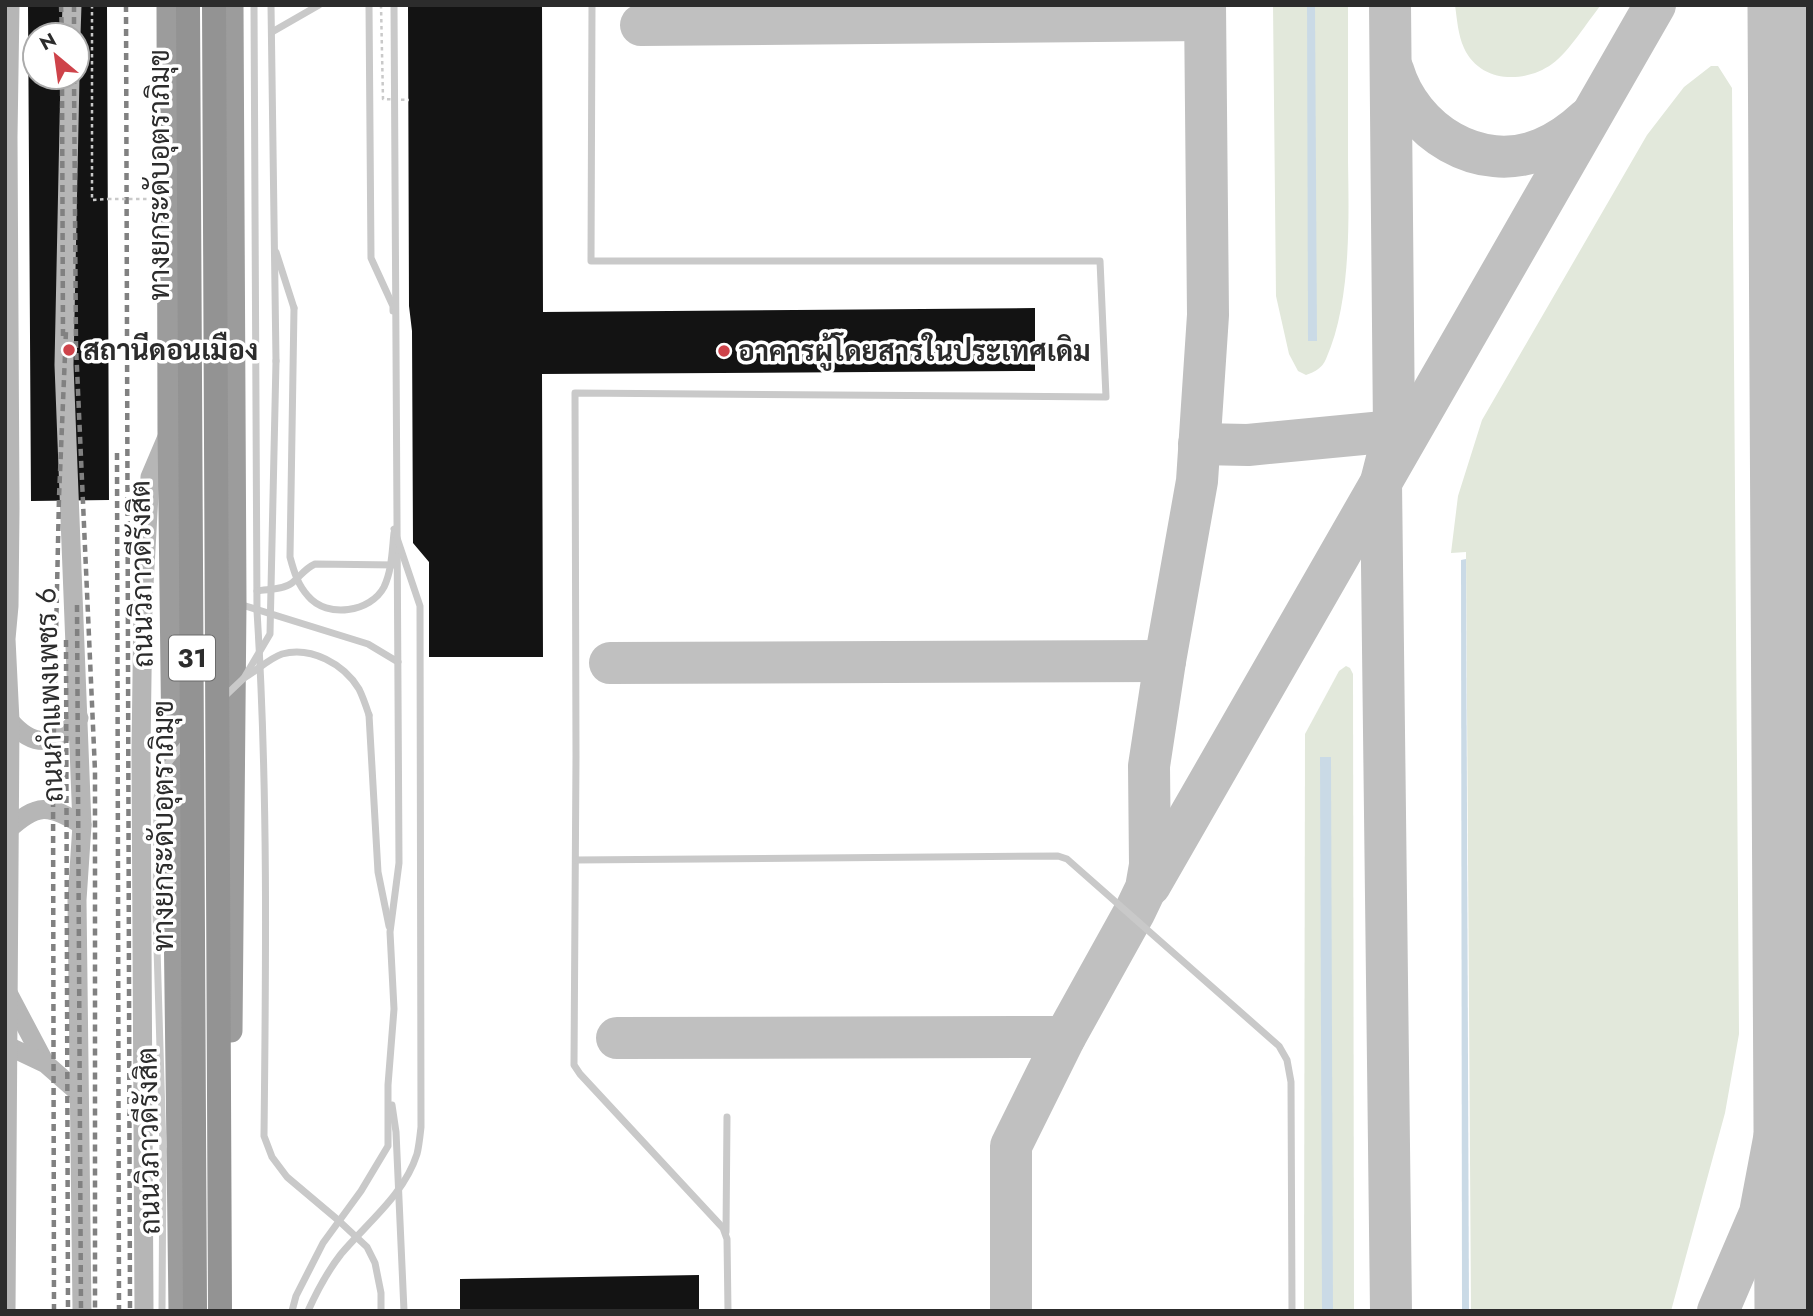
<svg xmlns="http://www.w3.org/2000/svg" width="1813" height="1316" viewBox="0 0 1813 1316" font-family="Jost,Sarabun,sans-serif">
<rect width="100%" height="100%" fill="#fff"/>
<!-- green -->
<g fill="#e2e8db">
<path d="M 1273,5 L 1348,5 C 1348,57 1348,109 1348,162 C 1349,222 1351,303 1326,359 C 1322,368 1315,372 1306,375 L 1298,371 L 1289,354 L 1276,296 Z"/>
<path d="M 1455,5 L 1601,5 C 1587,22 1570,51 1552,64 C 1524,84 1480,83 1464,48 C 1458,35 1457,19 1455,5 Z"/>
<polygon points="1711,66 1718,66 1732,88 1739,1034 1725,1113 1671,1311 1471,1311 1466,552 1451,553 1458,496 1482,420 1647,135 1684,87"/>
<polygon points="1346,666 1350,668 1353,674 1354,1311 1304,1311 1305,734 1339,671"/>
</g>
<!-- water -->
<g fill="#cadae6">
<polygon points="1307,5 1315,5 1317,341 1308,341"/>
<polygon points="1466,559 1469,1311 1462,1311 1461,560"/>
<polygon points="1320,757 1331,757 1333,1311 1322,1311"/>
</g>
<g fill="none" stroke-linecap="round" stroke-linejoin="round">
<!-- taxiway -->
<g stroke="#c0c0c0" stroke-width="42">
<polyline points="1390,5 1394,431 1381,482 1391,1311"/>
<polyline points="641,25 1205,20"/>
<path d="M 1393,70 C 1411,131 1479,175 1542,149 C 1559,142 1573,132 1587,119"/>
<polyline points="1199,444 1248,445 1394,431"/>
<polyline points="610,663 1165,661"/>
<polyline points="1150,885 1655,5"/>
<polyline points="617,1038 1065,1037"/>
<polyline points="1011,1311 1011,1146 1065,1037 1135,911 1146,888 1150,865 1149,766 1165,661 1197,481 1208,315 1205,5"/>
<polyline points="1718,1311 1760,1213 1804,980"/>
</g>
<!-- runway -->
<polyline stroke="#c0c0c0" stroke-width="103" points="1799,5 1806,1311"/>
</g>
<!-- building -->
<g fill="#131313" fill-rule="evenodd">
<path d="M 28,5 L 107,5 L 109,500 L 31,501 ZM 35,35 L 77,35 L 77,77 L 35,77 Z"/>
<polygon points="408,5 542,5 543,312 1035,308 1035,371 542,374 543,657 429,657 429,562 413,543 412,331 409,306"/>
<polygon points="699,1275 699,1311 460,1311 460,1279"/>
</g>
<g fill="none" stroke-linecap="round" stroke-linejoin="round">
<!-- path -->
<polyline stroke="#c9c9c9" stroke-width="2.5" stroke-dasharray="3.5 3.5" stroke-linecap="butt" points="92,5 92,200 108,199"/>
<!-- service -->
<g stroke="#c9c9c9" stroke-width="7">
<path d="M 254,5 L 257,611 C 268,786 266,961 264,1136 L 272,1157 L 287,1177 L 338,1220 L 367,1247 L 375,1263 L 381,1293 L 381,1311"/>
<polyline points="271,5 276,361"/>
<polyline points="369,5 371,258 393,306 393,311"/>
<polyline points="592,5 591,261 1100,261 1106,397 575,393 576,756 574,1065 580,1074 723,1228 727,1239 728,1311"/>
<polyline points="272,32 319,5"/>
<polyline points="276,252 294,308"/>
<path d="M 257,591 C 268,589 283,590 292,583 C 300,577 304,569 315,564 L 396,565"/>
<polyline points="239,604 368,644 398,662"/>
<polyline points="369,715 378,872 389,926"/>
<polyline points="576,860 1058,856 1067,859 1279,1046 1287,1060 1291,1082 1292,1311"/>
<polyline points="392,1105 396,1132 404,1311"/>
<polyline points="726,1232 727,1117"/>
<polyline points="162,1311 163,1149"/>
<polyline points="292,1311 296,1296 323,1243 361,1191 388,1146 388,1085 394,1009 390,932 399,863 394,5"/>
</g>
<!-- secondary -->
<g stroke="#b6b6b6" stroke-width="19">
<polyline points="71,35 72,5"/>
<polyline points="70,77 64,365 82,825 77,900 82,1311"/>
<path d="M 10,721 C 34,749 57,746 79,718"/>
<path d="M 8,830 C 37,803 49,804 82,825"/>
<polyline points="7,991 45,1063"/>
<polyline points="6,1045 46,1064 78,1092"/>
<polyline points="6,1311 10,721 6,639 9,606 10,508 8,137 10,5"/>
<polyline points="144,1311 141,751 143,603 150,477 167,437"/>
</g>
<!-- trunk -->
<g stroke="#9c9c9c" stroke-width="23">
<polyline points="168,5 169,431 180,1311"/>
<polyline points="231,1031 235,603 232,5"/>
</g>
<!-- rail -->
<g stroke="#818181" stroke-width="4.5" stroke-dasharray="7 5" stroke-linecap="butt">
<polyline points="61,5 62,35"/>
<polyline points="74,5 74,35"/>
<polyline points="126,5 130,1311"/>
<polyline points="62,77 63,339"/>
<polyline points="74,77 76,346 95,771 95,1311"/>
<polyline points="117,453 119,1311"/>
<polyline points="77,605 81,1311"/>
<polyline points="66,640 68,1311"/>
<polyline points="54,1311 53,772 59,497 66,331"/>
</g>
<!-- path-bridge -->
<g stroke="#c9c9c9" stroke-width="2.5" stroke-dasharray="3.5 3.5" stroke-linecap="butt">
<polyline points="381,5 383,99 409,100"/>
<polyline points="108,199 155,199"/>
</g>
<!-- service-bridge -->
<g stroke="#c9c9c9" stroke-width="7">
<path d="M 294,308 L 290,557 C 294,572 298,585 308,596 C 327,619 371,612 384,587 C 392,570 392,551 394,533"/>
<path d="M 244,678 C 256,671 270,658 282,654 C 311,646 344,664 359,689 C 363,697 366,706 369,715"/>
<polyline points="225,696 244,678 270,634 276,361"/>
<polyline points="163,1149 156,914 157,798 161,772 185,742"/>
<path d="M 308,1311 C 317,1291 327,1272 341,1254 C 367,1223 404,1195 417,1154 C 419,1146 420,1136 421,1127 L 420,606 L 394,529"/>
</g>
<!-- motorway-bridge -->
<g stroke="#939393" stroke-width="24">
<polyline points="188,5 195,1311"/>
<polyline points="214,5 220,1311"/>
</g>
</g>
<!-- markers -->
<g fill="#ce434a" stroke="#fff" stroke-width="2.5">
<circle cx="69" cy="350" r="7"/>
<circle cx="724" cy="351" r="7"/>
</g>
<g text-anchor="middle" stroke-width="7" stroke-linejoin="round" paint-order="stroke">
<!-- shield labels -->
<rect fill="#fff" stroke="#6b6b6b" stroke-width="2" x="169" y="635.5" width="46" height="45" rx="5"/>
<g font-size="26" font-weight="bold" fill="#2c2c2c">
<text x="192" y="667">31</text>
</g>
<!-- street labels -->
<g font-size="28" fill="#2c2c2c" stroke="#fff">
<text transform="translate(159 175) rotate(-90)" y="10">ทางยกระดับอุตราภิมุข</text>
<text transform="translate(141 574) rotate(-91)" y="10">ถนนวิภาวดีรังสิต</text>
<text transform="translate(49 695) rotate(-92)" y="10">ถนนกำแพงเพชร 6</text>
<text transform="translate(163 826) rotate(-90)" y="10">ทางยกระดับอุตราภิมุข</text>
<text transform="translate(148 1141) rotate(-91)" y="10">ถนนวิภาวดีรังสิต</text>
</g>
<!-- poi labels -->
<g font-size="28" font-weight="bold" fill="#2c2c2c" stroke="#fff" text-anchor="start">
<text x="83" y="360">สถานีดอนเมือง</text>
<text x="738" y="361">อาคารผู้โดยสารในประเทศเดิม</text>
</g>
</g>
<!-- border -->
<rect width="1813" height="1316" fill="none" stroke="#2c2c2c" stroke-width="14"/>
<!-- north arrow -->
<g transform="translate(56 56) rotate(331)"><circle r="33" fill="#ffffff" stroke="#ababab" stroke-width="2"/>
<path d="M0-5L12 26L0 18L-12 26Z" fill="#ce434a"/>
<text y="-10" font-size="19" font-weight="bold" text-anchor="middle" fill="#2c2c2c">N</text>
</g>
</svg>
